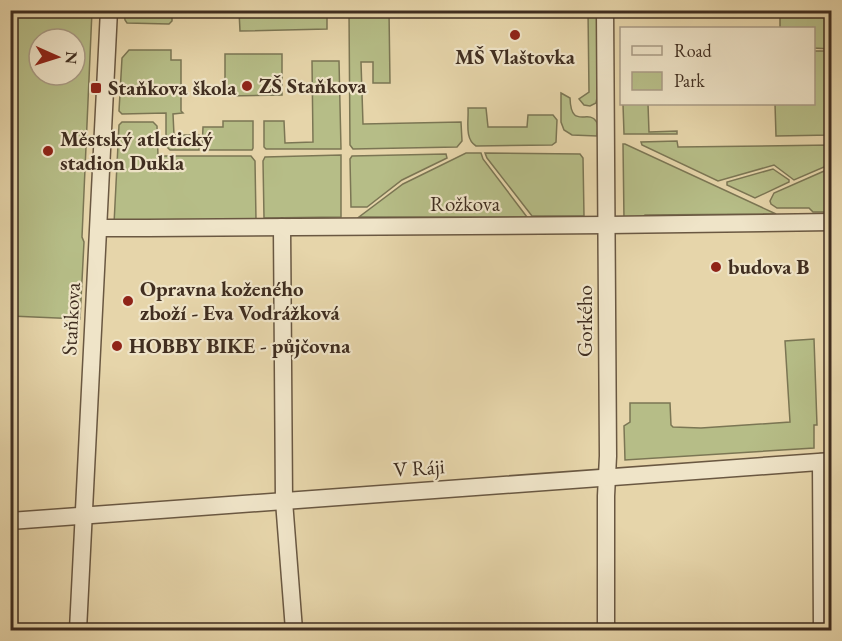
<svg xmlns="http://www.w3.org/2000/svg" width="842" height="641" viewBox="0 0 842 641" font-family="'EB Garamond',serif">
<rect width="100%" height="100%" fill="#e6d5aa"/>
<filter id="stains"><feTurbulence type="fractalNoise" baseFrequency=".00333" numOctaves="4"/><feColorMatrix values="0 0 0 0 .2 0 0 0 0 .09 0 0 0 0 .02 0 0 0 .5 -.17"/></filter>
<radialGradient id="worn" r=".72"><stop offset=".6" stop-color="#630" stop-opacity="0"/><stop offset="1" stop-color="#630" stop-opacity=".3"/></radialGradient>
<!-- green -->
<g fill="#b6bd87" stroke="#7b7654" stroke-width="1.5" fill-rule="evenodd">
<path d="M 10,11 L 92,11 L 82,237 L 84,242 L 80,319 L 11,316 ZM 39,39 L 75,39 L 75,75 L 39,75 Z"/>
<polygon points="124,11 172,11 172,21 169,24 127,23 125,20"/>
<polygon points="239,11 327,11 327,29 240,31"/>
<polygon points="349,11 389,11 390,83 373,83 373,62 361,62 363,124 461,122 462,141 457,147 353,149 350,145"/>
<polygon points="588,11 597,11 597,98 596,103 590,106 584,105 579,99 589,92"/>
<polygon points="780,16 831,17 831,49 814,48 814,28 780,28"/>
<polygon points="129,50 171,50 171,60 181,60 181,111 183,113 173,114 174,135 199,135 199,150 170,150 166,146 166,113 122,114 119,111 122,58"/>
<polygon points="814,51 831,51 831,135 776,136 775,104 814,104"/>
<polygon points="225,54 282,54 282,95 225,96"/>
<polygon points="312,61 339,61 341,149 266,149 264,147 264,121 284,121 285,143 313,142"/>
<path d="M 561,93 L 570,98 C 571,130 588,109 596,121 C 599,125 597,131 597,136 L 572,135 L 564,130 L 561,122 Z"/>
<polygon points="623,104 648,104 649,132 677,131 677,134 624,134"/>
<path d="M 468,108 L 486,108 L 488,127 L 527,127 L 528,115 L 553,115 L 557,120 L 556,142 L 552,145 L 476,146 C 464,139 469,120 468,108 Z"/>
<polygon points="223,121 253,121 253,148 252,150 202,150 203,127 223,127"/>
<polygon points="122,122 153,122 157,126 158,156 251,156 255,161 256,220 139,220 135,224 114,224 119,125"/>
<polygon points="677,141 678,147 831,145 831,164 794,180 774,165 718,181 642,145 641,142"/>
<polygon points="623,144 625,144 776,214 645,215 644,220 624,220"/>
<polygon points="466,153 481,153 483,159 527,217 359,217 403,184"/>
<polygon points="485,153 580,154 583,158 584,216 532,216 487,158"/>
<polygon points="446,154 447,158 402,180 367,207 351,207 350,159 352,156"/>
<polygon points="341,155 341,217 264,218 263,161 265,157"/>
<polygon points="831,168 831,212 813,212 809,208 777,208 771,204 770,201 774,193"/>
<polygon points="773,169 789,180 789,182 755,198 727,185 727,182"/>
<polygon points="814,339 817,425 814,425 814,448 625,460 624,426 630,422 630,403 670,403 671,425 673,427 701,428 790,422 785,341"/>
</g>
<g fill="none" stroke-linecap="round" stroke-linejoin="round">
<!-- minor casing -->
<g stroke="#6a5842" stroke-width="19">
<g id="minor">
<polyline points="605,10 608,456 606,496 606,630"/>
<polyline points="282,227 284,501 294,630"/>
<polyline points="99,228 147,228 607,225 832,222"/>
<polyline points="821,462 822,630"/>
<polyline points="10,521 832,461"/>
<polyline points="78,630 109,10"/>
</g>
</g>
<!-- minor -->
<use href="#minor" stroke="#efe4c8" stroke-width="16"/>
</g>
<!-- markers -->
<g fill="#8f2418" stroke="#efe4c8" stroke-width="2">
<circle cx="515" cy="35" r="6"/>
<circle cx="247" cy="86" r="6"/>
<rect x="90" y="82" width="12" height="12" rx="3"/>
<circle cx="48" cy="151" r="6"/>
<circle cx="716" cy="267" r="6"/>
<circle cx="128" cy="301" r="6"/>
<circle cx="117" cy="346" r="6"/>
</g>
<g text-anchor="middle" stroke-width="4.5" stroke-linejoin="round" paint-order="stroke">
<!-- poi labels -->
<g font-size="21" font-weight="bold" fill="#402e20" stroke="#efe4c8" text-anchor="start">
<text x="515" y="64" text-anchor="middle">MŠ Vlaštovka</text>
<text x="259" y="93">ZŠ Staňkova</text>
<text x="108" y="95">Staňkova škola</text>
<text x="60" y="146">Městský atletický<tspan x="60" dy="24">stadion Dukla</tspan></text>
<text x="728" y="274">budova B</text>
<text x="140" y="296">Opravna koženého<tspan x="140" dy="24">zboží - Eva Vodrážková</tspan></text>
<text x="129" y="353">HOBBY BIKE - půjčovna</text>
</g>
<!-- street labels -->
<g font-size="21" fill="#402e20" stroke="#efe4c8">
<text x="465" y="211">Rožkova</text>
<text transform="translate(71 319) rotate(-87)" y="7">Staňkova</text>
<text transform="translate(585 321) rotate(-90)" y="7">Gorkého</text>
<text transform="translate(419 468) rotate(-4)" y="7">V Ráji</text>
</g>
</g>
<!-- margin -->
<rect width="842" height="641" fill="none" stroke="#e6d5aa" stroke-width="36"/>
<rect x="12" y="12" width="818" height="617" fill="none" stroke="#402e20" stroke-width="3"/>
<rect x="18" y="18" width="806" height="605" fill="none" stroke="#402e20" stroke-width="1.5"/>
<!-- legend -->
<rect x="620" y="27" width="195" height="78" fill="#efe4c8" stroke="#a99b85" stroke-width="1.5"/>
<rect x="632" y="46" width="30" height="9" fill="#efe4c8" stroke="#a99b85" stroke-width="1.5"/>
<text x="674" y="57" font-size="18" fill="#402e20">Road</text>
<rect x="632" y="72" width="30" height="18" fill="#b6bd87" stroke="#a99b85" stroke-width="1.5"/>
<text x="674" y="87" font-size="18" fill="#402e20">Park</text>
<!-- north arrow -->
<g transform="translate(57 57) rotate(93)"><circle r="28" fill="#efe4c8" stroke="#a99b85" stroke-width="1.5"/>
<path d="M0-4.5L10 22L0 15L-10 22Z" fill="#8f2418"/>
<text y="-9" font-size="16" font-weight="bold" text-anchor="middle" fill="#402e20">N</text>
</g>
<rect width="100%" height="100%" filter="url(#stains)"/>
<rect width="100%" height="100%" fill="url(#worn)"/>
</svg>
